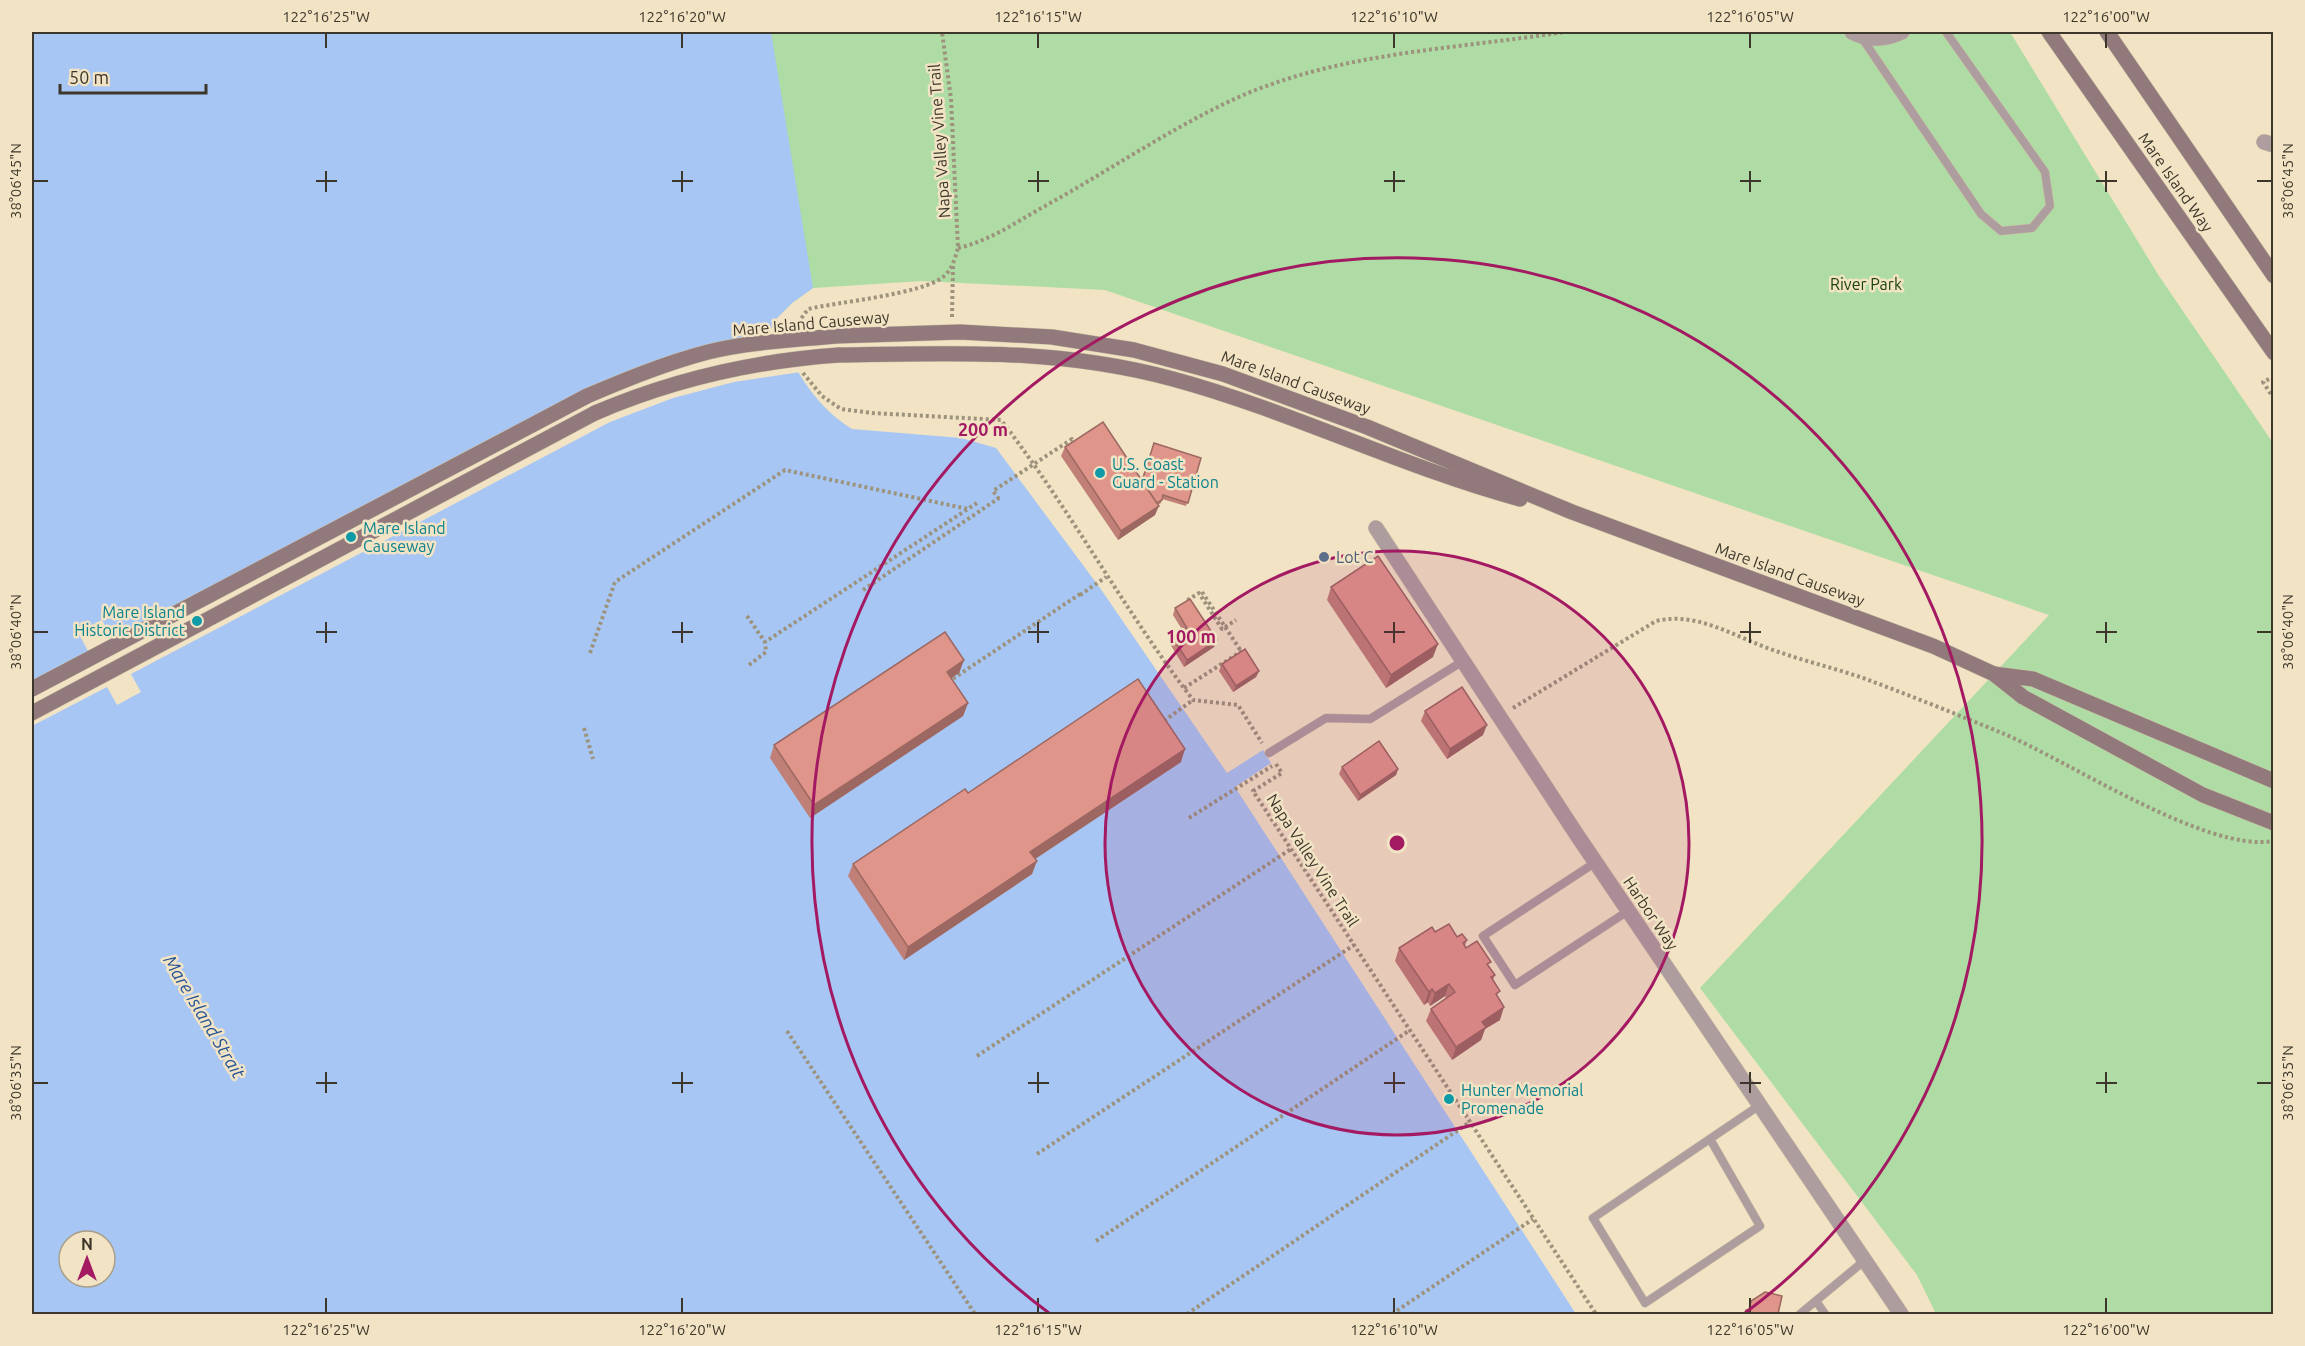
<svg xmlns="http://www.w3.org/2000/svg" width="2305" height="1346" viewBox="0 0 2305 1346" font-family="Ubuntu,sans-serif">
<rect width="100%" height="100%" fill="#f1e3c4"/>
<!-- green -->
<polygon fill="#aedca4" points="657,32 2010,32 2159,276 2273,443 2273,1314 1936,1314 1917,1275 1700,988 2049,615 1105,290 922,281 813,288 792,303 772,323 806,388 838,421 633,218"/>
<!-- water -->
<path fill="#a7c6f4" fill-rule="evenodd" d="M 32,32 L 771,32 L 813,288 L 792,303 L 772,323 C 794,365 810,403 852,429 L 961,438 L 996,448 L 1100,588 L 1227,773 L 1263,750 L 1271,763 L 1235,787 L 1576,1314 L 32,1314 ZM 69,1241 L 105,1241 L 105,1277 L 69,1277 Z"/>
<!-- pier -->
<polygon fill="#f1e3c4" points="777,326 801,372 734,382 673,398 610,422 131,674 141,692 117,705 107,687 32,726 32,684 89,653 78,632 102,620 113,641 663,360"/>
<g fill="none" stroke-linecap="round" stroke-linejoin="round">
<!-- lane casing -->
<g stroke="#cdc1a5" stroke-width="9">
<g id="lane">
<polyline points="1862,38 1981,214 2001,231 2032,228 2050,206 2045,172 1946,32"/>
<polyline points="1269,753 1326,718 1370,719 1463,661"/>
<polyline points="1596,862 1483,936 1515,985 1628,911"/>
<polyline points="1710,1139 1760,1226 1645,1303 1593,1218 1760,1105"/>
<polyline points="1816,1301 1825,1314"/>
<polyline points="1800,1314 1864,1261"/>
</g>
</g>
<!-- street casing -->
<g stroke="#cdc1a5" stroke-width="16">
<g id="street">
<path d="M 1852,32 C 1869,41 1885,40 1902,32"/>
<polyline points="2264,142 2274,145"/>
<polyline points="1376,528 1577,835 1901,1314"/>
</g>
</g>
<!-- secondary casing -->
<g stroke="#cdc1a5" stroke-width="16">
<g id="secondary">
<polyline points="2049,32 2274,353"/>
<polyline points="2107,32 2274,276"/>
<polyline points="836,336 960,332 1052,337 1134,350 1223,374 1367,427 1572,512 1933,646 1994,674 2023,697 2203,795 2274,823"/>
<path d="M 839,355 C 957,353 1057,348 1173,379 C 1291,411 1402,467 1520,499"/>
<polyline points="1994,674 2033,679 2274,781"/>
<polyline points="32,689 587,396"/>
<polyline points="32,713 595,413"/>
</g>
</g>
<!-- path -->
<g stroke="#9d937d" stroke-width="4" stroke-dasharray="3 3" stroke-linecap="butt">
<path d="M 958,248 C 989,241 1015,223 1043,207 C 1109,171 1172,127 1241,96 C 1343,52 1456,49 1564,32"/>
<polyline points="952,317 953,265"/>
<path d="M 798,323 L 808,309 C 838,302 922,294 943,277 C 952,270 955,258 958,248 L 951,99 L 942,32"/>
<path d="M 803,373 L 822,396 L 841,409 L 872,413 L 1001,420 C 1070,509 1124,610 1193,700 L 1238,705 L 1262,743"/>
<polyline points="2269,379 2263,382 2274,399"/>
<polyline points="999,499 993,491 1072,439 1076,445"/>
<polyline points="863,590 999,498"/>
<polyline points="1202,592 1243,654"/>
<polyline points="1080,595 1106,577"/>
<polyline points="1188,605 1186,601 1199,593 1222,629 1236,620"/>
<polyline points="747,616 765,642"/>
<polyline points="590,653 615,582 785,470 968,509"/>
<polyline points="749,665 766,652 765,642 977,503"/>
<polyline points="948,682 1080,594"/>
<polyline points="1184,688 1242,651"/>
<path d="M 1513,708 L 1656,621 C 1699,611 1736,638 1776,651 C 1804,661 1834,668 1863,678 C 1909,695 1956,714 2002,733 C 2067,760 2207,853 2273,841"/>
<polyline points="1164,721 1193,700"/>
<polyline points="584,728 593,759"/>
<polyline points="1276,764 1282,773 1253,791 1596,1314"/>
<polyline points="1189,818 1272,766"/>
<polyline points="787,1031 975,1314"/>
<polyline points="977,1056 1291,849"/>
<polyline points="1037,1154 1354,945"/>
<polyline points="1096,1241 1410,1030"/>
<polyline points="1187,1314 1470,1122"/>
<polyline points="1392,1314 1533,1219"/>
</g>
<!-- lane -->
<use href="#lane" stroke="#ad9d9e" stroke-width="8"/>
<!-- street -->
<use href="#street" stroke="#ad9d9e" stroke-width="15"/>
<!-- secondary -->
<use href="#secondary" stroke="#927a7c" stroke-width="15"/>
<!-- secondary-bridge casing -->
<g stroke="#cdc1a5" stroke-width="16" stroke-linecap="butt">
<g id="secondary-bridge">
<path d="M 587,396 C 627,379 666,363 708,352 C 749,342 794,340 836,336"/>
<path d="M 595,413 C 674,379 753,361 839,355"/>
</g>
</g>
<!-- secondary-bridge -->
<use href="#secondary-bridge" stroke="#927a7c" stroke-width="15"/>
</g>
<!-- wall -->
<g fill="#c08077">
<polygon points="1065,447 1142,480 1201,458 1186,506 1162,499 1161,503 1158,505 1155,515 1118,540 1061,456"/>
<polygon points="1331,587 1433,657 1386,688 1327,600"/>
<polygon points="1175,608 1217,640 1214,647 1184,667 1170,644 1172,637 1183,631 1173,615"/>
<polygon points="964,660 959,673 951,678 968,703 963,716 810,818 770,758 774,745"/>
<polygon points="1222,664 1259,671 1256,677 1233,692 1219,671"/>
<polygon points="1425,711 1483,735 1447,759 1421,721"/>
<polygon points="1181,762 1035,859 1032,874 904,960 848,876 853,864 968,793"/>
<polygon points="1342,767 1398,769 1396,775 1358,801 1339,774"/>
<polygon points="1435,932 1457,937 1467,940 1465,946 1489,967 1495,975 1493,980 1498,997 1500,1020 1485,1029 1481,1040 1452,1060 1426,1021 1431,1009 1446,998 1445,996 1430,1006 1428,1002 1424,1005 1395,961 1399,948"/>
</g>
<!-- shaded-wall -->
<g fill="#9c6861">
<polygon points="1159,506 1155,515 1118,540 1121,531"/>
<polygon points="1217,640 1214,647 1184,667 1187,660"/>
<polygon points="1438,644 1433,657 1386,688 1391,675"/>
<polygon points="964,660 959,673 942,684 947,672"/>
<polygon points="1259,671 1256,677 1233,692 1236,686"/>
<polygon points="968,703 963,716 810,818 814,805"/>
<polygon points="1487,725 1483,735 1447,759 1450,749"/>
<polygon points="1185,749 1181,762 1026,865 1030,852"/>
<polygon points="1398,769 1396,775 1358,801 1360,795"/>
<polygon points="1037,861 1032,874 904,960 908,947"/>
<polygon points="1449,984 1445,996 1430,1006 1435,993"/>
<polygon points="1432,989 1428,1002 1424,1005 1429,992"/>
<polygon points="1504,1007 1500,1020 1485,1029 1481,1040 1452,1060 1456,1047 1482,1022"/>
</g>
<!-- building -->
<g fill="#df958a" stroke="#9c6861" stroke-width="1.5">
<polygon points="1103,422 1159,506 1121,531 1065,447"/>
<polygon points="1154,443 1201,458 1188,503 1163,495 1162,500 1157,503 1142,481"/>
<polygon points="1378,556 1438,644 1391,675 1331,587"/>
<polygon points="1190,599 1217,640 1187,660 1172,637 1187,628 1175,608"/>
<polygon points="945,632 964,660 947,672 968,703 814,805 774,745"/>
<polygon points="1245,649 1259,671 1236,686 1222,664"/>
<polygon points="1138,679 1185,749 1030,852 1037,861 908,947 853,864 965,789 968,793"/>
<polygon points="1462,687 1487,725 1450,749 1425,711"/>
<polygon points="1379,741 1398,769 1360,795 1342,767"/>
<polygon points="1449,924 1457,937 1462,934 1467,940 1463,943 1466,948 1477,941 1491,962 1487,964 1495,975 1491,977 1500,991 1496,994 1504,1007 1482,1022 1486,1027 1456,1047 1431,1009 1455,992 1449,984 1435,993 1432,989 1429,992 1399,948 1432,927 1435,932"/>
<polygon points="1765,1292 1782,1296 1778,1314 1746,1314 1746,1310 1749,1310 1751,1301"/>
</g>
<!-- ticks -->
<path fill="none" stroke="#3d372b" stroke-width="2" d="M 326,33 L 326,48M 682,33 L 682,48M 1038,33 L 1038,48M 1394,33 L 1394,48M 1750,33 L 1750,48M 2106,33 L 2106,48M 326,171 L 326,192M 682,171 L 682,192M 1038,171 L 1038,192M 1394,171 L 1394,192M 1750,171 L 1750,192M 2106,171 L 2106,192M 33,181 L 48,181M 316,181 L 337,181M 672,181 L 693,181M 1028,181 L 1049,181M 1384,181 L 1405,181M 1740,181 L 1761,181M 2096,181 L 2117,181M 2257,181 L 2272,181M 326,622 L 326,643M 682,622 L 682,643M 1038,622 L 1038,643M 1394,622 L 1394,643M 1750,622 L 1750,643M 2106,622 L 2106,643M 33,632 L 48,632M 316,632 L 337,632M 672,632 L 693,632M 1028,632 L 1049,632M 1384,632 L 1405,632M 1740,632 L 1761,632M 2096,632 L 2117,632M 2257,632 L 2272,632M 326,1072 L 326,1093M 682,1072 L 682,1093M 1038,1072 L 1038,1093M 1394,1072 L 1394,1093M 1750,1072 L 1750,1093M 2106,1072 L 2106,1093M 33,1083 L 48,1083M 316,1083 L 337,1083M 672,1083 L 693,1083M 1028,1083 L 1049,1083M 1384,1083 L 1405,1083M 1740,1083 L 1761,1083M 2096,1083 L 2117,1083M 2257,1083 L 2272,1083M 326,1298 L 326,1313M 682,1298 L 682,1313M 1038,1298 L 1038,1313M 1394,1298 L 1394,1313M 1750,1298 L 1750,1313M 2106,1298 L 2106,1313"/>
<!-- distance rings -->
<circle cx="1397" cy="843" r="292" fill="#a41a62" fill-opacity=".12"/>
<g fill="none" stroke="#a41a62" stroke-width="3">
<circle cx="1397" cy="843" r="292"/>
<path d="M1049 1313A585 585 0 1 1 1745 1313"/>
</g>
<!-- markers -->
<g fill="#0f9aa8" stroke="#f1e3c4" stroke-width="2">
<circle cx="1100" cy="473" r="6"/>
<circle cx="351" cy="537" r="6"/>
<circle cx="197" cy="621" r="6"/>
<circle cx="1449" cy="1099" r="6"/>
</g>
<circle fill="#5c6f8a" stroke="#f1e3c4" stroke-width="2" cx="1324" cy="557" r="6"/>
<g text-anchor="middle" stroke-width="5" stroke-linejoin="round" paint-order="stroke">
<!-- street labels -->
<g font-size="16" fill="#3d372b" stroke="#f1e3c4">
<text transform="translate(939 141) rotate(-94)" y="6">Napa Valley Vine Trail</text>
<text transform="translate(2176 182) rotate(55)" y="6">Mare Island Way</text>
<text transform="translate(811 323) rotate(-5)" y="6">Mare Island Causeway</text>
<text transform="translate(1296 382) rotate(20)" y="6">Mare Island Causeway</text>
<text transform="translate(1790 574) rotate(20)" y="6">Mare Island Causeway</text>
<text transform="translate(1313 860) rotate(57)" y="6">Napa Valley Vine Trail</text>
<text transform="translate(1651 913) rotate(56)" y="6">Harbor Way</text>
</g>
<!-- park labels -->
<g font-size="16" fill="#164309" stroke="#f1e3c4">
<text x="1866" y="290">River Park</text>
</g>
<!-- culture labels -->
<g font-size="16" fill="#0d838f" stroke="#f1e3c4" text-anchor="start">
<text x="1112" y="470">U.S. Coast<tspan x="1112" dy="18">Guard - Station</tspan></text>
<text x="363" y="534">Mare Island<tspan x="363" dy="18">Causeway</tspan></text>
<text x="185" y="618" text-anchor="end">Mare Island<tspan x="185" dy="18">Historic District</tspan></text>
<text x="1461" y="1096">Hunter Memorial<tspan x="1461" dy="18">Promenade</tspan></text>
</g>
<!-- service labels -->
<g font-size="16" fill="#4e5e75" stroke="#f1e3c4" text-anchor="start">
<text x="1336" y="563">Lot C</text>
</g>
<!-- water labels -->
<g font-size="18" font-style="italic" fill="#235296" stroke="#f1e3c4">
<text transform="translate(204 1017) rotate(59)" y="6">Mare Island Strait</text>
</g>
</g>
<circle cx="1397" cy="843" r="9" fill="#a41a62" stroke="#f1e3c4" stroke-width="3"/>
<g font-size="18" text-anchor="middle" font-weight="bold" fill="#a41a62" stroke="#f1e3c4" stroke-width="5" stroke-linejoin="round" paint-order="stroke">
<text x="983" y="436">200 m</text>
<text x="1191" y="643">100 m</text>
</g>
<!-- border -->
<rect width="2305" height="1346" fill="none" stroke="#f1e3c4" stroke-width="66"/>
<!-- north arrow -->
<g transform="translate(87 1259)"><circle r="28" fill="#f1e3c4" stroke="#a99e87" stroke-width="1.5"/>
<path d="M0-4.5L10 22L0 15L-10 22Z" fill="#a41a62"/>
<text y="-9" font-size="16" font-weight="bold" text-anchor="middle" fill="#3d372b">N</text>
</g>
<!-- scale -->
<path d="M60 84v9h146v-9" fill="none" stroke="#3d372b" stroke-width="3"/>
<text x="69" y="84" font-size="18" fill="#3d372b" stroke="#f1e3c4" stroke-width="4.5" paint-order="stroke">50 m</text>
<rect x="33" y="33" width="2239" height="1280" fill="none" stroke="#3d372b" stroke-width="2"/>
<g font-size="15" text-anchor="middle" fill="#3d372b">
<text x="326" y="22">122°16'25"W</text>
<text x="682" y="22">122°16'20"W</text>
<text x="1038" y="22">122°16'15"W</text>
<text x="1394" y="22">122°16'10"W</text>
<text x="1750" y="22">122°16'05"W</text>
<text x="2106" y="22">122°16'00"W</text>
<text transform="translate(16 181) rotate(-90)" y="5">38°06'45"N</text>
<text transform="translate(2288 181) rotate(-90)" y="5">38°06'45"N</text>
<text transform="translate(16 632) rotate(-90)" y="5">38°06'40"N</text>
<text transform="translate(2288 632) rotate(-90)" y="5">38°06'40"N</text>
<text transform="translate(16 1083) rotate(-90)" y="5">38°06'35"N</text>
<text transform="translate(2288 1083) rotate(-90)" y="5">38°06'35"N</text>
<text x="326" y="1335">122°16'25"W</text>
<text x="682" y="1335">122°16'20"W</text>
<text x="1038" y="1335">122°16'15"W</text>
<text x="1394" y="1335">122°16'10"W</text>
<text x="1750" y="1335">122°16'05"W</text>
<text x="2106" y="1335">122°16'00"W</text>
</g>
</svg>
